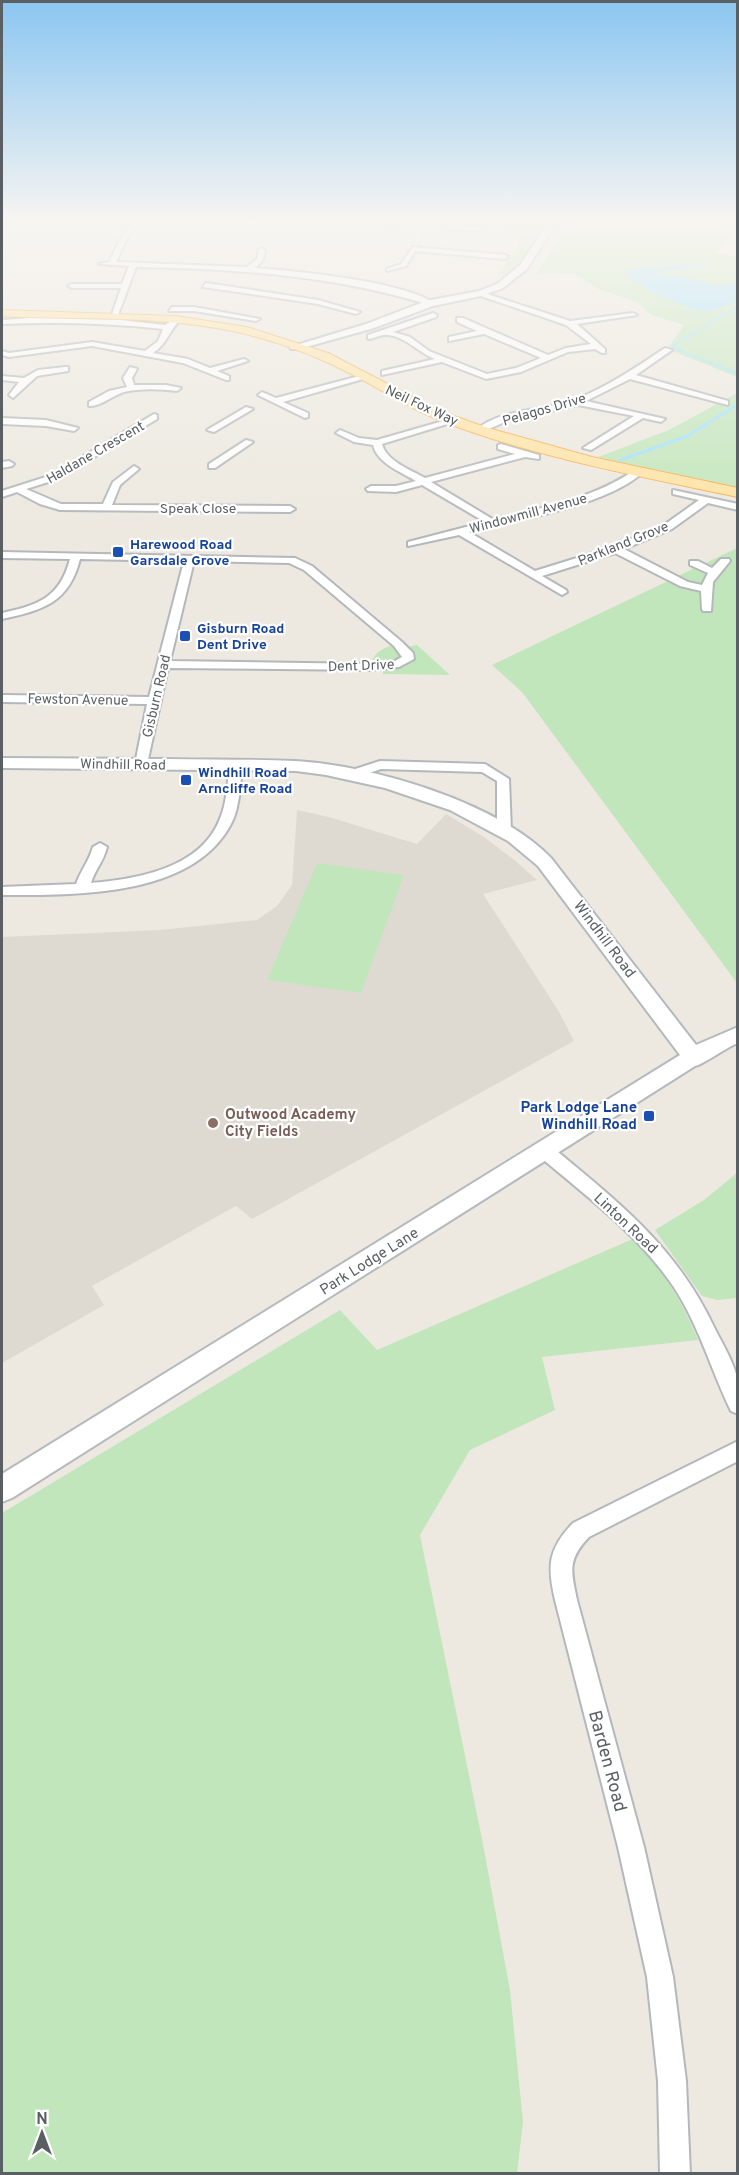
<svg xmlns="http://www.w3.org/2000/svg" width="739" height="2175" viewBox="0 0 739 2175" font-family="Overpass,sans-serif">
<rect width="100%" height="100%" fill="#ede9e0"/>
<!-- education -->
<polygon fill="#dfdad1" points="297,810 329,817 417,844 446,814 484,837 513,859 537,880 483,894 558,1010 574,1041 252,1219 236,1206 92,1286 104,1305 2,1363 2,937 160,930 257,920 277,906 292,885"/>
<!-- green -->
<g fill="#c1e6bb">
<polygon points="490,222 548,222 524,258 506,274 498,273 516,251 520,239 518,237 487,227 452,227 447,223"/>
<polygon points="569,222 737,222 737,233 715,252 721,255 737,256 737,377 667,349 684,325 651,315 637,302 598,289 574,273 537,274"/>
<polygon points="737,393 737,490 598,457 669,430"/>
<polygon points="737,548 737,983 522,692 492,665"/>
<path d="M 398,644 L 403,648 L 417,645 L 450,675 L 383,674 L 383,667 L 372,667 C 371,652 385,647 398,644 Z"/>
<polygon points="317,863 404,875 361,993 267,980"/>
<polygon points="737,1173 737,1298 717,1300 702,1296 655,1230 704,1200"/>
<path d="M 635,1238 C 662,1271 682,1300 698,1340 L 542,1357 L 555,1410 L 470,1450 L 420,1535 L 482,1839 L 510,1990 L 523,2122 L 517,2173 L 2,2174 L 2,1513 L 340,1310 L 377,1350 Z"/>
</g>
<!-- water -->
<polygon fill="#9fe2ff" points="704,263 708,267 648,272 702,280 712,286 735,283 737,285 737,301 712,311 698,311 653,293 637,283 624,270"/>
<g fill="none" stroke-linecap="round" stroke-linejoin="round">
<!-- stream-far1 -->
<g stroke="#9fe2ff" stroke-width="2">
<polyline points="206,222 329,227 427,227 418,247"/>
<polyline points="563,223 589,222"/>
<polyline points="453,226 542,224"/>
<polyline points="414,258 416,251"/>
<polyline points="738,307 671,347 738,374"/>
</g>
<!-- stream -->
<polyline stroke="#9fe2ff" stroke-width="3" points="620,460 688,436 738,404"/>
<!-- street casing -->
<g stroke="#b4b8bc" stroke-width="4">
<g id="street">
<path d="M 133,222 L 139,222 L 126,240 L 116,262 L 247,267 L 257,259 L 259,250 L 262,248 L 265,250 L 263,260 L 255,268 C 296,271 402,281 434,303 L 430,305 C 332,275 238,269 136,267 L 118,315 L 111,317 L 121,288 L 72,288 L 68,286 L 72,284 L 122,284 L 129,266 L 99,264 L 109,262 L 120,240 Z"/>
<polygon points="382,222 427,222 385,224"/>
<polygon points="446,226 483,227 486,229 483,231 444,229"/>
<polygon points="413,247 505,255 508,257 505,259 415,251 406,266 387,271 387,269 401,264"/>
<polygon points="206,283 318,300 360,312 356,314 318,304 203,287"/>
<path d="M 478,291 L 570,321 L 633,313 L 637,315 L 577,324 L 605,349 L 605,353 L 602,353 L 595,349 L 568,352 L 521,372 L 486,379 L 442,362 L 382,375 L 382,371 L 435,359 C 419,353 405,336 387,335 C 381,334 375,339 368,339 L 368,335 L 433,313 L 437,315 L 436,317 L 393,332 L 410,337 L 429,351 L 487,374 L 516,368 L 541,358 L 484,334 L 449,341 L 449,337 L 477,331 L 457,322 L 457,318 L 463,318 L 548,355 L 566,348 L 591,344 L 566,325 L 478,295 Z"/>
<polygon points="172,307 194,307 260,319 256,321 194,311 169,311"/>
<path d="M 29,318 L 121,320 L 165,325 L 176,318 L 180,320 C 169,331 167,344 153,353 L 188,359 L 210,368 L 244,359 L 248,361 L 217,371 L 229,376 L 229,380 L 226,380 L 183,363 L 92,346 L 9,357 L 2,355 L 2,351 L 9,353 L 92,342 L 145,351 L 158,341 L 163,329 C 109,323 55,322 2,324 L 2,320 Z"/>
<path d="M 665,348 L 672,350 L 636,375 L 728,401 L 728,405 L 630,379 L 586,401 L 665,419 L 661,422 L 643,418 L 591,450 L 583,448 L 634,416 L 578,405 L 509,420 L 480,433 L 476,430 C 503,407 545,412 577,399 C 608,386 637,367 665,348 Z"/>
<polygon points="65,367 68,367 68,371 37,376 13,398 9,395 19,382 2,380 2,376 24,378 38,370"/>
<path d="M 130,367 L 137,369 L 132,378 L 134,385 L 166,385 L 181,388 L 177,391 C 160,389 141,388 124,392 C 113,395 100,407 89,406 L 89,402 L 109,391 L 127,387 L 123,378 Z"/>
<polygon points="363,375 370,377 283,402 308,413 308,417 305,418 258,395 262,392 276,398"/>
<polygon points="246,407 253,409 214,432 207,430"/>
<polygon points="154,414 157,415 157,419 58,479 26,489 61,504 103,504 113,482 134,466 139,469 120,485 112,505 290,506 295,509 290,512 60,510 40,504 17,492 2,497 2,491 52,475"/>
<polygon points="2,418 46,420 78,428 74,431 46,426 2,424"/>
<path d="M 450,419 L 457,421 L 382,444 C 386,461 411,470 425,478 L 515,454 L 498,449 L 498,445 L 501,444 L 539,455 L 539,459 L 525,457 L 431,482 L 494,520 C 543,507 594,499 636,469 L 644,471 C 610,505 516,520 469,532 L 535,571 L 612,547 L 664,525 L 699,500 L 673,494 L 673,490 L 738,504 L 738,510 L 708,503 L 672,529 L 624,549 L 688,582 L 702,585 L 708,573 L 690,565 L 690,561 L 698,561 L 712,568 L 721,559 L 729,559 L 730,561 L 713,582 L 711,611 L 703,611 L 702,609 L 701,591 L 680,586 L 615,553 L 542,576 L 566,590 L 567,592 L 562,595 L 459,535 L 408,546 L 408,542 L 485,522 L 422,485 L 396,492 L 368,491 L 366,489 L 371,486 L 396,486 L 416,481 C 401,472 377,463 373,445 L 354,442 L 336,433 L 340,430 L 359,438 L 377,440 Z"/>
<polygon points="246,440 253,442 215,468 209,468 209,464"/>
<polygon points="9,461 14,464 12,466 2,468 2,462"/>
<path d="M 2,552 L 295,558 L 312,566 L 402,642 L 413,653 L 414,659 L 399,667 L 372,670 L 168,668 L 147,764 L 146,767 L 136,767 L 135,764 L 147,704 L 2,702 L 2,695 L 149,697 L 184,561 L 80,559 C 69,603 43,610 2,619 L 2,613 C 38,605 60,598 70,559 L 2,558 ZM 194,561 L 289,563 L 304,570 L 394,646 L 402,657 L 393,662 L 372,664 L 170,661 Z"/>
<polygon points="380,761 485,764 509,779 511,831 504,835 497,831 497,781 482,772 381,769 351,779 345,775 346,772"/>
<path d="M 236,762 L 242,766 C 240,784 240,808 231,824 C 192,898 74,895 2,895 L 2,887 L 76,884 C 81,870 89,861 93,847 L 100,843 L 107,847 C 103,863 95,869 91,883 C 136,879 199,869 219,821 C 227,804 227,784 230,766 Z"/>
<path d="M 545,1145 L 551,1146 C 619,1203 675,1245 714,1327 C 722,1343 735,1364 738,1382 C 739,1392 738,1403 738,1414 L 731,1411 C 711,1370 699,1325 673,1286 C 638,1234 586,1196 539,1156 L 536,1151 L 539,1146 Z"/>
<path d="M 738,1441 L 738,1461 L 589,1537 C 567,1560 571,1571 577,1600 L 644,1847 L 673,1977 L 686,2081 L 690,2174 L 660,2174 L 658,2081 L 647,1977 L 618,1847 L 555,1600 C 547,1566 548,1549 573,1523 Z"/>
</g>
</g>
<!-- secondary casing -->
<g stroke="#b4b9be" stroke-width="4">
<g id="secondary">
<polygon points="549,222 557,222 527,269 503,288 481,296 433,306 374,328 299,349 291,349 290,347 366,324 426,301 479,291 497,284 520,265"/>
<path d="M 2,758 C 57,758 112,759 167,759 C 209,760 252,759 295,761 C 371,765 497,802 551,858 L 696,1045 L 738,1027 L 738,1043 C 725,1048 704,1064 695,1066 L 12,1498 L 2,1502 L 2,1474 L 680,1055 L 538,866 L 508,841 L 450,810 L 385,788 L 326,775 L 296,771 L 2,768 Z"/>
</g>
</g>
<!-- primary casing -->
<g stroke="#f6b150" stroke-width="2">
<path id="primary" d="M 2,310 L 175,316 L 247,327 L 328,353 L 440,411 L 488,428 L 592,457 L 738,488 L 738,497 C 639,476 538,458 444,422 C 414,411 387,393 359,378 C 320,357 276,340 232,331 C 157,315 78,320 2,316 Z"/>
</g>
<!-- street -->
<use href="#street" fill="#fff" fill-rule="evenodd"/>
<!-- secondary -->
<use href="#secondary" fill="#fff" fill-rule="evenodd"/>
<!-- primary -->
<use href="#primary" fill="#ffe3a4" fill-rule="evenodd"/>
</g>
<!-- sky -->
<linearGradient id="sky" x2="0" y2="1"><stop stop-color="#8bc6f1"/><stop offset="0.42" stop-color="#f7f5f1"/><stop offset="1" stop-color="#f7f5f1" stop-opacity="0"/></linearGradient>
<rect width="739" height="526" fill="url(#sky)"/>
<!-- markers -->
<g fill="#1a4fb4" stroke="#fff" stroke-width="2">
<rect x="112" y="546" width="12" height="12" rx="3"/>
<rect x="179" y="630" width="12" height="12" rx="3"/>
<rect x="180" y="774" width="12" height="12" rx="3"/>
<rect x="643" y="1110" width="12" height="12" rx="3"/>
</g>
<circle fill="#8d6e63" stroke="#fff" stroke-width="2" cx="213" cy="1123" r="6"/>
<g text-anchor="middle" stroke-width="4.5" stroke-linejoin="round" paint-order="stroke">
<!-- far-street labels -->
<g font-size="14" fill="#595f62" stroke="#fff">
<text transform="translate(422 405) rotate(25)" y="5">Neil Fox Way</text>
<text transform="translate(544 409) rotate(-16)" y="5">Pelagos Drive</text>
<text transform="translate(95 452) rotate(-30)" y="5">Haldane Crescent</text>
<text x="198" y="513">Speak Close</text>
<text transform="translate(528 513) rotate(-15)" y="5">Windowmill Avenue</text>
<text transform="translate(623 543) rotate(-22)" y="5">Parkland Grove</text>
<text transform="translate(361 665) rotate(-2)" y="5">Dent Drive</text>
<text transform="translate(156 696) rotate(-77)" y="5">Gisburn Road</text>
<text transform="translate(78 699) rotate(1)" y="5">Fewston Avenue</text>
<text transform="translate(123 764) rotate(1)" y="5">Windhill Road</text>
</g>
<!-- far-transit labels -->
<g font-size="14" font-weight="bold" fill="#164399" stroke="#fff" text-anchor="start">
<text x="130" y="549">Harewood Road<tspan x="130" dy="16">Garsdale Grove</tspan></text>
<text x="197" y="633">Gisburn Road<tspan x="197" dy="16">Dent Drive</tspan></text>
<text x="198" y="777">Windhill Road<tspan x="198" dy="16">Arncliffe Road</tspan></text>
</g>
<!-- street labels -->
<g font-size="15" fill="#595f62" stroke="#fff">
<text transform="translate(605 939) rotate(53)" y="5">Windhill Road</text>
<text transform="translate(626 1223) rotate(43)" y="5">Linton Road</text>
<text transform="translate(369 1261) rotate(-32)" y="5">Park Lodge Lane</text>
</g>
<!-- transit labels -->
<g font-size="15" font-weight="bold" fill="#164399" stroke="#fff" text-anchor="end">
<text x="637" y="1112">Park Lodge Lane<tspan x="637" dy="17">Windhill Road</tspan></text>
</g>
<!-- education labels -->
<g font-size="15" font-weight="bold" fill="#785e54" stroke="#fff" text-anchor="start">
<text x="225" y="1119">Outwood Academy<tspan x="225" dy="17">City Fields</tspan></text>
</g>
<!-- near-street labels -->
<g font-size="18" fill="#595f62" stroke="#fff">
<text transform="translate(608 1761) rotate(75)" y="6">Barden Road</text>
</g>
</g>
<!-- border -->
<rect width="739" height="2175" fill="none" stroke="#595f62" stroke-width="6"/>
<!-- north arrow -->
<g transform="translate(42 2133)" stroke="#ffffff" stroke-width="4.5" paint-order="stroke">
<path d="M0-4.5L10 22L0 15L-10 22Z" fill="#595f62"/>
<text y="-9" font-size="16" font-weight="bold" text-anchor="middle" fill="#595f62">N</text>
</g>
</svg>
